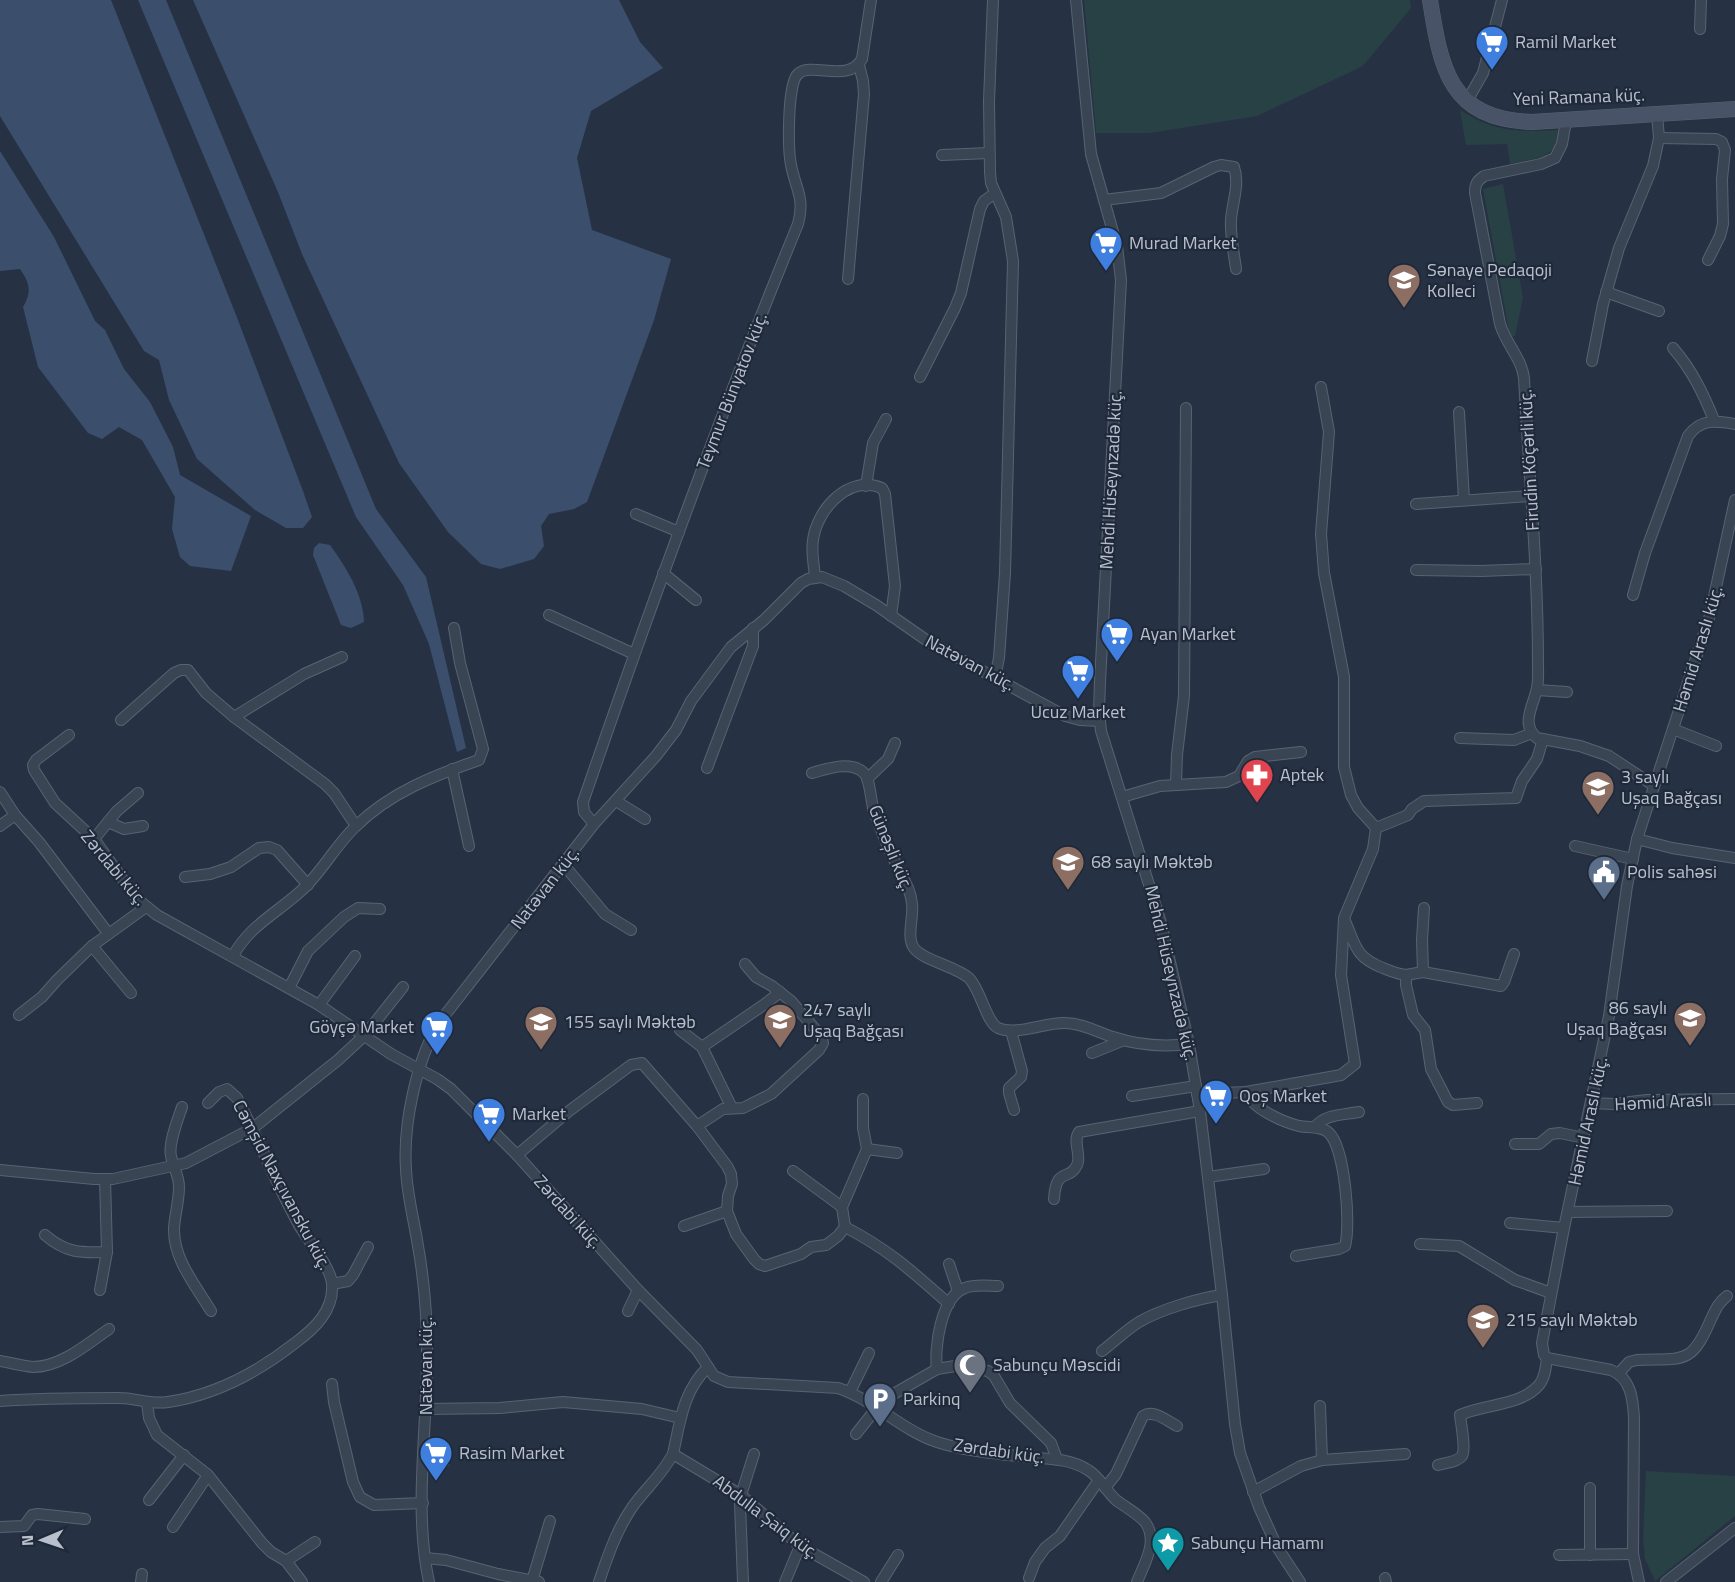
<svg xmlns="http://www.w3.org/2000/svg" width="1735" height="1582" viewBox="0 0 1735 1582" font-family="'Titillium Web',sans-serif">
<rect width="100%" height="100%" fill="#263244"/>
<!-- green -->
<g fill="#284145">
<polygon points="1084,0 1410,0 1411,8 1363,66 1257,116 1150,133 1096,133"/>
<path d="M 1460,110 C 1496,133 1518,132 1558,130 C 1558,160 1534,158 1510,164 L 1507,144 L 1466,145 Z"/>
<polygon points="1503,184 1523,298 1515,336 1510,337 1483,189"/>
<polygon points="1646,1471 1735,1476 1735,1516 1655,1581 1645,1559 1643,1540"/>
</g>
<!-- water -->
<g fill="#3b4f6d">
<polygon points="0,0 111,0 236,315 303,491 312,517 303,528 286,528 255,510 197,459 169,400 159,360 144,351 0,116"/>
<polygon points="138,0 166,0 376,509 426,577 466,748 457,752 429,644 403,585 356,517"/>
<polygon points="193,0 619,0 640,42 663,68 591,111 577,158 592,230 671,259 654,320 587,502 574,509 549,514 541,526 544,546 534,559 500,569 481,564 448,532 399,463 302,254 278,192"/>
<path d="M 0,151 L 54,237 L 95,321 L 105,330 L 124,369 L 150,402 L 173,447 L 180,475 L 251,516 L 231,571 L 190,566 L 180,557 L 172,529 L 175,497 L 142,440 L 119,427 L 102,439 L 88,433 L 38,367 L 23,307 C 32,292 30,283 20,269 L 0,271 Z"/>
<path d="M 319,543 L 330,545 C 346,567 363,594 364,622 L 351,628 L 341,625 L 313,555 L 314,548 Z"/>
</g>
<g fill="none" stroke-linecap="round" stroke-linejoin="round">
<!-- street casing -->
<g stroke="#596271" stroke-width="12">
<g id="street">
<polyline points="993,0 989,101 990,172 991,183 1006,217 1013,261 1005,573 999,658 995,677"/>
<polyline points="1076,0 1091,154 1117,246 1121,280 1100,682 1099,712 1101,731 1161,923 1189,1044 1200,1111 1222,1295 1235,1424 1240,1453 1259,1507 1277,1547 1300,1582"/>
<polyline points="1700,29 1701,0"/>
<polyline points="1467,101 1483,73 1502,0"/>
<path d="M 1566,121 L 1562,144 L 1555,158 L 1541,164 L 1484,176 C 1477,181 1475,184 1475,193 L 1500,324 C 1506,344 1522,359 1524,378 C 1529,474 1538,569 1538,665 C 1538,674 1539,683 1536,692 C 1532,708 1521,725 1537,738 L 1580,746 L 1609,756 L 1653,785"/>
<polyline points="1659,138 1716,139 1722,142 1725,150 1722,179 1723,224 1720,236 1708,260"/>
<polyline points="942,155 989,153"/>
<path d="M 1104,200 L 1161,193 L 1214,167 L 1221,165 L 1234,167 C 1240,185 1232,203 1231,220 C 1230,236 1234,253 1236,269"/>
<polyline points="848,279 864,94 863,81 859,65"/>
<polyline points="1606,292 1659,311"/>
<path d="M 1673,348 C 1692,370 1703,393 1714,420"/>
<polyline points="1592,361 1603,304 1619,248 1653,166 1659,138 1657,114"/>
<polyline points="920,377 955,308 961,293 980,209 984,201 995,193"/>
<polyline points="1459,412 1464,500"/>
<polyline points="866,486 873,443 886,419"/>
<polyline points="1416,504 1531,496"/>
<polyline points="636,514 679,532"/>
<polyline points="1416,570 1481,571 1536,569"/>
<polyline points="663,573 696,600"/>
<path d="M 815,577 C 814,565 811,552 813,540 C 817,509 849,474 882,488 L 885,494 L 895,586 L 891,616"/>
<path d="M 1633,595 L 1645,553 L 1688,436 C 1701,418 1717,421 1735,424"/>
<polyline points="549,615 634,654"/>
<polyline points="1537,690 1567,692"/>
<polyline points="234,717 304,674 342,657"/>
<polyline points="121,720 174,673 181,670 188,670 206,693 234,717 325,784 334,793 356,826"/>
<polyline points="1673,729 1716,746"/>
<path d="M 69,735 L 36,760 L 33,765 L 34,770 L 55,803 L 94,839 L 137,899 L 157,915 L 319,1005 L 391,1054 L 437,1079 L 451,1089 L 517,1155 L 638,1290 L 697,1350 L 714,1376 L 728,1382 L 838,1388 C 874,1400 901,1430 937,1442 C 964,1451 999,1454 1027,1457 C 1048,1459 1069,1458 1088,1470 C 1100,1477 1106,1491 1116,1500 C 1125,1507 1137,1513 1145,1522 C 1159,1541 1144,1564 1137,1582"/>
<polyline points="1460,738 1514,740 1532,733"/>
<polyline points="707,768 753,646 753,628"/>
<polyline points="452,769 469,846"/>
<path d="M 812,773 C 826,769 851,760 864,773 C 870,779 871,802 874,812 C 881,829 887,846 895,862 C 901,876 911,888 912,904 C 914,917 906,937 914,948 C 922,960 955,966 969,978 C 981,990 986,1022 998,1028 C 1016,1036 1046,1022 1065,1023 C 1082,1023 1097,1032 1113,1037 C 1137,1045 1164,1047 1189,1044"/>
<polyline points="867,779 888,759 895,743"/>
<polyline points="1176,785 1177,755 1184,696 1186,408"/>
<polyline points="0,792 15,815 39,842 108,933"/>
<polyline points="1122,797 1160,786 1226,782 1239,776 1248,761 1255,757 1301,752"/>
<polyline points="616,801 645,819"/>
<polyline points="108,822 124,829 143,826"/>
<path d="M 594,824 L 584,812 L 583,802 C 650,607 720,414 798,224 C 805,198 796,190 791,165 C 788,150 787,83 798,74 C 812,61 848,84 862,59 L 871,0"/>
<polyline points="0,826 15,815"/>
<polyline points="1376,828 1408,815 1412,809 1424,801 1516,798 1522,781 1537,759 1543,739"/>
<polyline points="94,839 117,811 138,793"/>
<polyline points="1637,839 1672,848 1735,858"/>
<polyline points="1575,846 1633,859"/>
<polyline points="563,864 605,914 631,930"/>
<polyline points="185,877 210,874 231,867 259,848 269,847 277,850 308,885"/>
<path d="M 1345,921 C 1356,946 1355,957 1383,968 C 1390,971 1397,974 1406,975 L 1406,985 L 1413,1015 L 1425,1030 L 1431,1069 L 1448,1102 L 1453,1105 L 1477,1103"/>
<polyline points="92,946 131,993"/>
<path d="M 233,956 C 249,926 277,913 302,890 C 322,872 335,846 355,827 C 389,793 435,775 479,760 L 483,749 L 460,663 L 454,628"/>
<polyline points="1423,972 1422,940 1424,908"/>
<polyline points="1406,975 1423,972 1501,986 1504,982 1514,954"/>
<polyline points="289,988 308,951 344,917 358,908 380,909"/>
<polyline points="319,1005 355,956"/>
<polyline points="19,1015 42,997 57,980 92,946 146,907"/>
<polyline points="680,1030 702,1047"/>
<polyline points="1011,1031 1022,1071 1021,1077 1009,1088 1009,1093 1014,1110"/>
<polyline points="1092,1053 1124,1040"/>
<path d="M 1246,1092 C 1251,1108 1283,1122 1299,1126 C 1309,1128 1322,1126 1329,1133 C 1345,1148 1351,1226 1345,1246 L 1339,1249 L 1296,1256"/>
<polyline points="1197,1094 1246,1092 1291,1084 1341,1075 1355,1064 1341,975 1344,918 1373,849 1376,828 1358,808 1351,795 1344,767 1344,677 1324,573 1321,534 1329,432 1321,387"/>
<polyline points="1132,1096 1196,1086"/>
<polyline points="1592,1103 1613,1104 1647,1100 1735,1099"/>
<path d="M 182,1107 C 178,1119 168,1144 171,1156 C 173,1167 179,1175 179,1187 C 179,1201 175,1214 174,1228 C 173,1259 196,1286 211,1311"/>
<polyline points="732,1108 702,1047 765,1004 780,992"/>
<polyline points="697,1126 723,1109 743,1108 771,1094 819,1050 823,1043 821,1036 791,1001 772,986 756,977 745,964"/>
<path d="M 1315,1127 C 1325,1114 1343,1115 1359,1112"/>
<polyline points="1515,1144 1539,1144 1551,1134 1560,1133 1584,1138"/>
<polyline points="867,1149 897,1153"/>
<polyline points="517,1155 569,1111 631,1065 642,1063 697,1126 727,1166 731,1174 732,1184 728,1196 727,1211"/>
<polyline points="0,1170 94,1179 113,1179 186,1163 253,1128 338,1060 365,1035 403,987"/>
<polyline points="793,1171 842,1207"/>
<polyline points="1208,1177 1264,1169"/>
<path d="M 1054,1199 C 1056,1166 1069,1182 1077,1165 C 1082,1155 1072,1142 1079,1132 L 1200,1111"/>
<polyline points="1568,1212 1667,1211"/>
<polyline points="1510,1223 1564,1228"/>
<polyline points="684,1226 727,1211 736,1234 754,1259 759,1264 765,1266 801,1254 811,1247 826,1245 838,1236 845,1227 842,1207 867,1149 863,1128 863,1099"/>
<path d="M 845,1227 C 888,1249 913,1272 949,1304"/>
<path d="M 45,1235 C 66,1253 80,1253 107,1252"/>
<polyline points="1420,1244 1459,1246 1515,1280 1551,1293"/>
<polyline points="949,1264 958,1291"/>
<polyline points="332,1284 348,1281 353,1275 368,1247"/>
<polyline points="100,1290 107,1252 105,1179"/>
<polyline points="628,1311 638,1290"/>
<path d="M 1102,1351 C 1114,1342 1126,1330 1139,1322 C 1162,1309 1196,1299 1222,1295"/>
<path d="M 0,1361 C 11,1363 22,1366 33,1367 C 61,1367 87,1344 109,1329"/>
<path d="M 937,1369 C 934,1348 941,1296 965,1288 C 975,1284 988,1286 998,1286"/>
<path d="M 1619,1373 L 1629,1362 L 1637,1360 C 1684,1358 1691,1366 1711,1319 C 1716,1309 1718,1303 1727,1296"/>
<polyline points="332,1384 334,1402 353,1482 360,1497 374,1505 423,1503"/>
<polyline points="850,1392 869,1353"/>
<path d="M 0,1401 C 39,1398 79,1398 119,1398 C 136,1398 151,1405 168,1402 C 215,1395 258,1372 295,1343 C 314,1329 334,1311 332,1284 C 331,1267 308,1241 299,1225 C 276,1184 259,1140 237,1098 L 227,1089 L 219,1092 L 208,1103"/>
<polyline points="147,1403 149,1418 157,1435 208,1475 262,1543 271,1552 286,1561 302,1582"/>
<polyline points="1320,1406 1322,1460"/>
<polyline points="426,1409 500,1408 563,1402 642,1409 680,1418"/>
<polyline points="856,1434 883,1400 937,1369 955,1366 977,1369 988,1371 994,1376 1010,1403 1051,1443 1057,1459"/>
<path d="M 673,1454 C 680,1422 683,1391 708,1367"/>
<polyline points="424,1460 444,1462"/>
<path d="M 1438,1465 C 1445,1463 1457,1462 1462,1456 C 1466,1449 1461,1424 1460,1415 C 1484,1404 1521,1406 1539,1385 C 1545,1378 1546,1367 1547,1358"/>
<path d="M 1105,1488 L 1116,1474 L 1143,1416 C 1154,1409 1167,1421 1177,1426"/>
<polyline points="1590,1488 1590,1555"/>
<polyline points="1253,1492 1301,1466 1322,1460 1405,1454"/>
<polyline points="149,1500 184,1455"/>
<polyline points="0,1527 24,1526 32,1515 38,1514 85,1519"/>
<polyline points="173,1527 208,1475"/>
<polyline points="1559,1555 1633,1554"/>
<polyline points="425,1558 446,1560 498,1574 539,1582"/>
<polyline points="286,1561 315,1542"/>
<polyline points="1029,1578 1035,1562 1045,1548 1060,1536 1099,1480"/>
<polyline points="1385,1578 1386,1582"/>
<polyline points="532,1581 550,1521"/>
<polyline points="141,1582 142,1574"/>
<path d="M 429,1582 C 413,1508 428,1425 427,1350 C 427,1315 424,1280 418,1246 C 414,1220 407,1195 406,1169 C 403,1125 416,1063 438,1024 L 594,824 L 656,756 L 676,730 L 691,701 L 731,647 L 764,620 L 801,583 L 808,579 L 822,577 L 844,586 L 876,605 L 929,642 L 1065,716 L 1080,720 L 1100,721"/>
<path d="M 599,1582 C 608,1555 617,1529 633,1506 C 647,1487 661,1476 673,1454 L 741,1495 L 800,1546 L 864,1582"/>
<polyline points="743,1582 740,1504 741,1495 754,1454"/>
<polyline points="785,1582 800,1546"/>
<polyline points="881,1582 898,1555"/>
<path d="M 1639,1582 L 1633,1554 L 1634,1418 C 1633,1399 1631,1378 1611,1370 L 1547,1358 L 1544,1355 L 1542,1343 L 1564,1228 L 1609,1016 L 1627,886 L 1637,839 L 1710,615 L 1735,500"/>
<polyline points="1666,1582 1735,1528"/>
</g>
</g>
<!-- secondary casing -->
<g stroke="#596271" stroke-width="16">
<path id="secondary" d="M 1430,0 C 1441,69 1449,119 1532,122 L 1735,109"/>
</g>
<!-- street -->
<use href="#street" stroke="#3a4553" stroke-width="10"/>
<!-- secondary -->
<use href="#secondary" stroke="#485367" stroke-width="15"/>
</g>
<!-- icons -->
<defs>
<g id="supermarket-pin" transform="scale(1.725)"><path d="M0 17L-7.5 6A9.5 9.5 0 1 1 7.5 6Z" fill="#3f7fe0" stroke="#1f2939"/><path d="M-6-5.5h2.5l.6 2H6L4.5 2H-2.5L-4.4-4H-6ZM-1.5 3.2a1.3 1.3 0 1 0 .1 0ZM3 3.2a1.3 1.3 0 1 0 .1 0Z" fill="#fff"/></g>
<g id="university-pin" transform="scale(1.725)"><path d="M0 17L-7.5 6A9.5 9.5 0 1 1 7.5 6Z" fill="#8d6e63" stroke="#1f2939"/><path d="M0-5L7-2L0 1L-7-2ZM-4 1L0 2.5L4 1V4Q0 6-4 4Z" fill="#fff"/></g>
<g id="pharmacy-pin" transform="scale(1.725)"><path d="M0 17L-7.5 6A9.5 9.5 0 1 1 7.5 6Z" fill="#e0444e" stroke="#1f2939"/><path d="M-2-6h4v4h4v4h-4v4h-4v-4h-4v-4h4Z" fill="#fff"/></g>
<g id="school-pin" transform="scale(1.725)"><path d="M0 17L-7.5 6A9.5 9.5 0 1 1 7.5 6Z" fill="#8d6e63" stroke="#1f2939"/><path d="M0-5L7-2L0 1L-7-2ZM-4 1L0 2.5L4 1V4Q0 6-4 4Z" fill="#fff"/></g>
<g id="civic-pin" transform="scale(1.725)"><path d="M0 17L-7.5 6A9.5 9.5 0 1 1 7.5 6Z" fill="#5c6f8a" stroke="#1f2939"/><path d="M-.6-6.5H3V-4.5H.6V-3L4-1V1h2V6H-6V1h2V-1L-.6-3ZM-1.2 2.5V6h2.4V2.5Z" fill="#fff"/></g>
<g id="mosque-pin" transform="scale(1.725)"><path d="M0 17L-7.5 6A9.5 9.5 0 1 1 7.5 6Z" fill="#6b7280" stroke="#1f2939"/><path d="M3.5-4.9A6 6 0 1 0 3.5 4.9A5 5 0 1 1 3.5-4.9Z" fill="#fff"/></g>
<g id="parking-pin" transform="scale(1.725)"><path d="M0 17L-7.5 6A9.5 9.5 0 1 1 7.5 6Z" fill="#5c6f8a" stroke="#1f2939"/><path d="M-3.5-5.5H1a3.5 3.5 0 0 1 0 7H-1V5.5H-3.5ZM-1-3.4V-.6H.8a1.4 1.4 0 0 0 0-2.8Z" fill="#fff"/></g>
<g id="sight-pin" transform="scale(1.725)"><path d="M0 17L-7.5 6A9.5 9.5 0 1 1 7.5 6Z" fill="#0f9aa8" stroke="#1f2939"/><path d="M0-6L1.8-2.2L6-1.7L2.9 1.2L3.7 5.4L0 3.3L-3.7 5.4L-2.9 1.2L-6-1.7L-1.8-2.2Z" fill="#fff"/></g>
</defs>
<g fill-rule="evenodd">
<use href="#supermarket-pin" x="1492" y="42"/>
<use href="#supermarket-pin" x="1106" y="243"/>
<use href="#university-pin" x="1404" y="280"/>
<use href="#supermarket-pin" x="1117" y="634"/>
<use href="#supermarket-pin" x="1078" y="671"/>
<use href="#pharmacy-pin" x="1257" y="775"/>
<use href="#school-pin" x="1598" y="787"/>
<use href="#school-pin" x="1068" y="862"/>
<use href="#civic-pin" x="1604" y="872"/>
<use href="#school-pin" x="1690" y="1018"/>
<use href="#school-pin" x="780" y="1020"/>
<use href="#school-pin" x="541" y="1022"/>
<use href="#supermarket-pin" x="437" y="1027"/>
<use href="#supermarket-pin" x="1216" y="1096"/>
<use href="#supermarket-pin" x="489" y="1114"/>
<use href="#school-pin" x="1483" y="1320"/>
<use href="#mosque-pin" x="970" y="1365"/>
<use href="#parking-pin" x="880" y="1399"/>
<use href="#supermarket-pin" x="436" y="1453"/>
<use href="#sight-pin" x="1168" y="1543"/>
</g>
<g text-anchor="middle" stroke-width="4.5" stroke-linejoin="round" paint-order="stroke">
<!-- poi labels -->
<g font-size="18" fill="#b8c0cd" stroke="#1f2939" text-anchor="start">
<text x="1515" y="48">Ramil Market</text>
<text x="1129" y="249">Murad Market</text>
<text x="1427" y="276">Sənaye Pedaqoji<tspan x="1427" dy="21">Kolleci</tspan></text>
<text x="1140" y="640">Ayan Market</text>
<text x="1078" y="718" text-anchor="middle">Ucuz Market</text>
<text x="1280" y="781">Aptek</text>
<text x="1621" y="783">3 saylı<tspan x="1621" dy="21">Uşaq Bağçası</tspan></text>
<text x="1091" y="868">68 saylı Məktəb</text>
<text x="1627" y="878">Polis sahəsi</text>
<text x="1667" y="1014" text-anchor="end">86 saylı<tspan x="1667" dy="21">Uşaq Bağçası</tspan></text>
<text x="803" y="1016">247 saylı<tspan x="803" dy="21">Uşaq Bağçası</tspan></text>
<text x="564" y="1028">155 saylı Məktəb</text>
<text x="414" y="1033" text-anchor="end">Göyçə Market</text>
<text x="1239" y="1102">Qoş Market</text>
<text x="512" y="1120">Market</text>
<text x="1506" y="1326">215 saylı Məktəb</text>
<text x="993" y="1371">Sabunçu Məscidi</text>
<text x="903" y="1405">Parkinq</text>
<text x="459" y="1459">Rasim Market</text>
<text x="1191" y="1549">Sabunçu Hamamı</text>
</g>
<!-- street labels -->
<g font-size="18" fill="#b8c0cd" stroke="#1f2939">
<text transform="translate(1579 97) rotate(-2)" y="6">Yeni Ramana küç.</text>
<text transform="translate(732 391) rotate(-69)" y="6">Teymur Bünyatov küç.</text>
<text transform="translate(1529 460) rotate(-93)" y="6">Firudin Köçərli küç.</text>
<text transform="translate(1111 480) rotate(-87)" y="6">Mehdi Hüseynzadə küç.</text>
<text transform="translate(1698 649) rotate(-73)" y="6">Həmid Araslı küç.</text>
<text transform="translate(970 663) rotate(28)" y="6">Natəvan küç.</text>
<text transform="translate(891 848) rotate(68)" y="6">Günəşli küç.</text>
<text transform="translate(114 868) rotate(50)" y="6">Zərdabi küç.</text>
<text transform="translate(545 888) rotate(-52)" y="6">Natəvan küç.</text>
<text transform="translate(1171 973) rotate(77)" y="6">Mehdi Hüseynzadə küç.</text>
<text transform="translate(1663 1102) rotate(-3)" y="6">Həmid Araslı</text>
<text transform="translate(1588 1121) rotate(-78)" y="6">Həmid Araslı küç.</text>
<text transform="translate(282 1185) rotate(62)" y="6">Cəmşid Naxçıvansku küç.</text>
<text transform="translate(568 1212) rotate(48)" y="6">Zərdabi küç.</text>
<text transform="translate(426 1366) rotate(-90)" y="6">Natəvan küç.</text>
<text transform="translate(999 1451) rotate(8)" y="6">Zərdabi küç.</text>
<text transform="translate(766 1517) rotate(37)" y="6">Abdulla Şaiq küç.</text>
</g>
</g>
<!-- north arrow -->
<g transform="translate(42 1540) rotate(268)" stroke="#1f2939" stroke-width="4.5" paint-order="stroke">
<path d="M0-4.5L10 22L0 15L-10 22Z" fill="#b8c0cd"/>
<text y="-9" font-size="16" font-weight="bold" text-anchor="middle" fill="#b8c0cd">N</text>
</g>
</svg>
